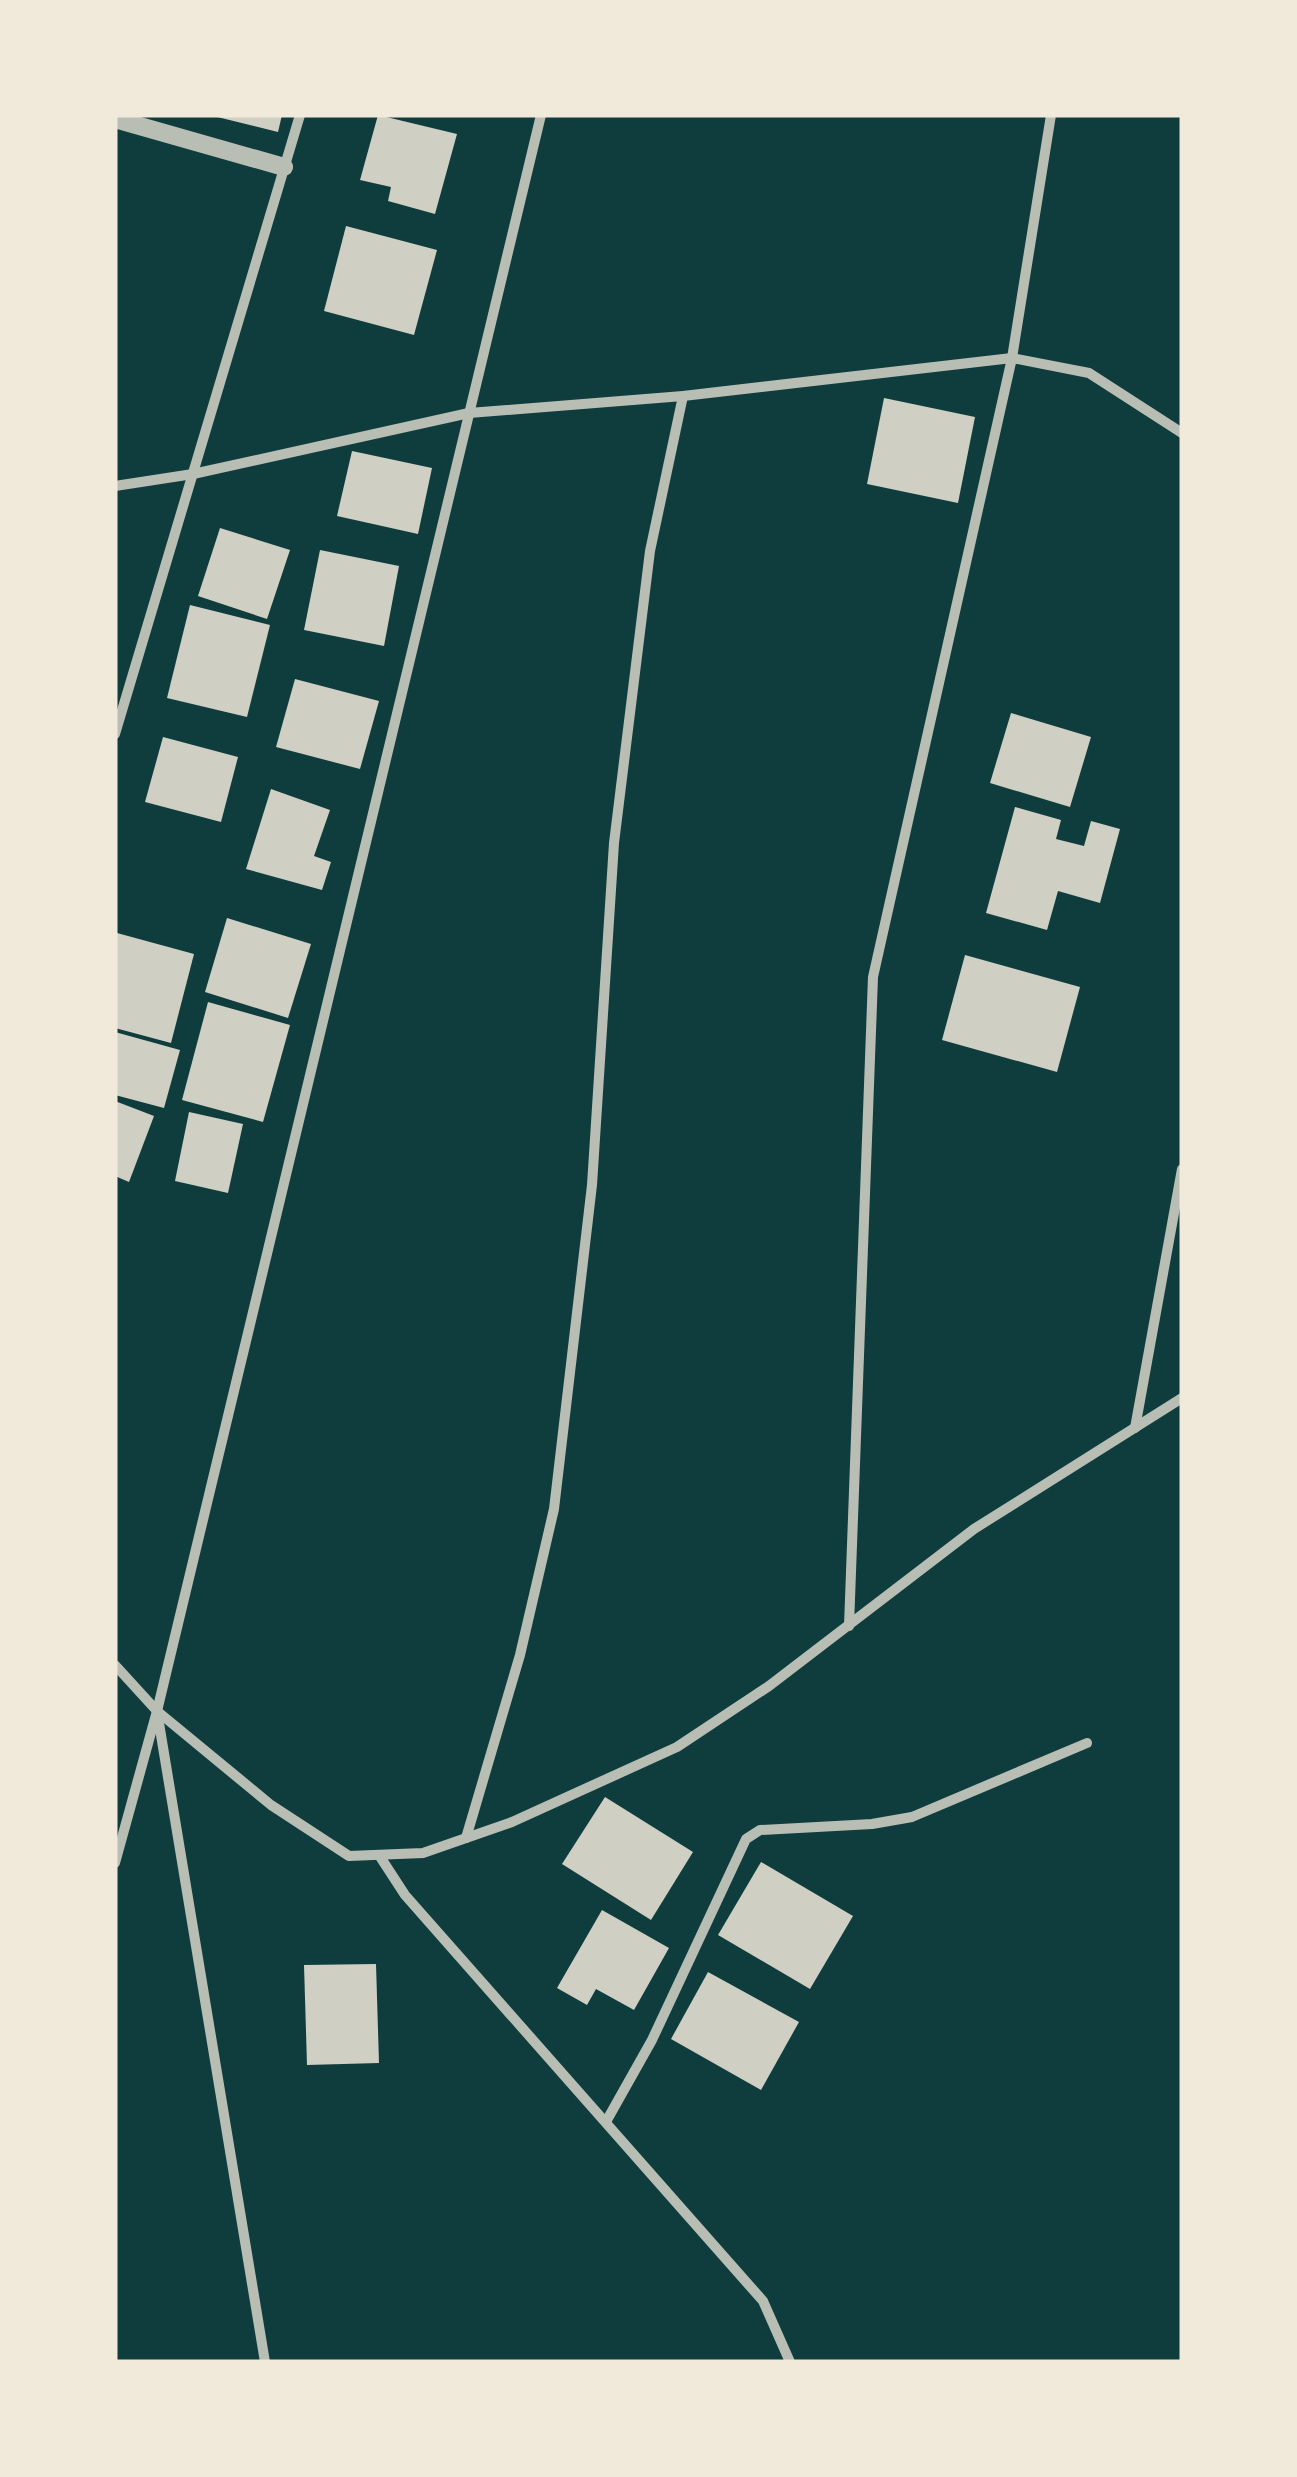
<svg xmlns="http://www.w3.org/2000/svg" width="1297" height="2477" viewBox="0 0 1297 2477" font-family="'Zilla Slab',serif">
<rect width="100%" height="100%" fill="#0f3d3e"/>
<!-- building -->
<g fill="#cfcfc3">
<polygon points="209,115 282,115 278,132"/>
<polygon points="378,115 457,134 435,214 388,201 391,187 360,180"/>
<polygon points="346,226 437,250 414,335 324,311"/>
<polygon points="884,398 975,417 958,503 867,484"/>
<polygon points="352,451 432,468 418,534 337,516"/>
<polygon points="220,528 290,550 267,619 198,596"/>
<polygon points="320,550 399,566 384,646 304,630"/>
<polygon points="190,605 270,625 247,717 167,698"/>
<polygon points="295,679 379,701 360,769 276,747"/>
<polygon points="1011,713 1091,737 1070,807 990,783"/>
<polygon points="163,737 238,757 221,822 145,802"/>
<polygon points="271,789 330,810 314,856 331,862 322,890 246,869"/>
<polygon points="1015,807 1061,820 1056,839 1084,846 1091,821 1120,829 1100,903 1058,891 1047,930 986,913"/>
<polygon points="227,918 311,944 288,1018 205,992"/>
<polygon points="117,933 194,954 171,1043 115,1028"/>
<polygon points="965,955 1080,987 1057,1072 942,1040"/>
<polygon points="208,1002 290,1025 263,1122 182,1100"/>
<polygon points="115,1032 180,1050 164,1108 115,1095"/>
<polygon points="115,1101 154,1116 129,1182 115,1176"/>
<polygon points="189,1112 243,1124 228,1193 175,1181"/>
<polygon points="605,1797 693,1852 651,1920 562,1864"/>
<polygon points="761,1862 853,1916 810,1989 718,1935"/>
<polygon points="602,1910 669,1948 634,2010 596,1989 587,2005 557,1988"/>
<polygon points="376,1964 379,2063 307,2065 304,1965"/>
<polygon points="708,1972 799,2022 761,2090 671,2039"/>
</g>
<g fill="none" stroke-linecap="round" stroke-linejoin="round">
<!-- minor -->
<g stroke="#b8beb3" stroke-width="10">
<polyline points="115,486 193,474 469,413 683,396 1012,358 1089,373 1182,433"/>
<polyline points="115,734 300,115"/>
<polyline points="1135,1428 1182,1169"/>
<polyline points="849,1626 873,977 1012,358 1051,115"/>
<polyline points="115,1665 157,1711 265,2362"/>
<polyline points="157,1711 271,1805 349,1856 423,1853 512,1822 677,1747 769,1686 974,1529 1182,1398"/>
<polyline points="466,1838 520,1655 554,1509 592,1185 614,843 650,551 683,396"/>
<polyline points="379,1855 405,1895 763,2301 790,2362"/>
<polyline points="115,1863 157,1711 541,115"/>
<polyline points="607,2120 652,2040 746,1839 760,1830 872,1824 912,1817 1087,1743"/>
</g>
<!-- tertiary -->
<polyline stroke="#b8beb3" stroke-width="18" points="115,119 284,167"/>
</g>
<!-- border -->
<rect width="1297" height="2477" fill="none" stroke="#f1e9da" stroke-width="235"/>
</svg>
